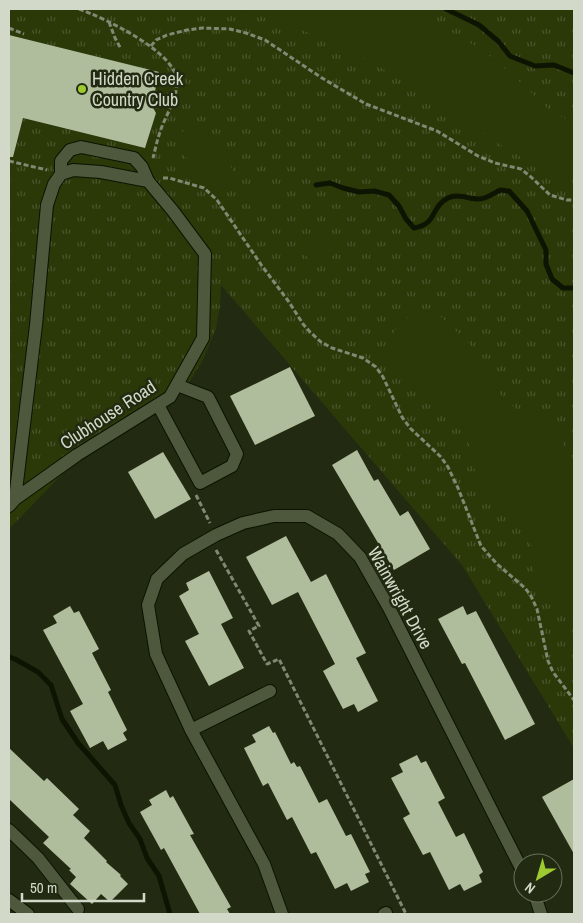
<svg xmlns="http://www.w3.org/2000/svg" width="583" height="923" viewBox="0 0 583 923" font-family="'Archivo Narrow',sans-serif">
<defs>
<pattern id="grass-tufts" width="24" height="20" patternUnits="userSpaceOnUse" patternTransform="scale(1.25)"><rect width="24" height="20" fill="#2b3909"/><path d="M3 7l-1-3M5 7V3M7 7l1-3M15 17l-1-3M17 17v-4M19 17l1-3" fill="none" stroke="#49552c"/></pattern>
</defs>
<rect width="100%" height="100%" fill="#222b11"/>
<!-- grass -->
<polygon fill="url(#grass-tufts)" points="9,9 574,9 574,748 462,565 221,285 220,306 216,328 202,362 190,380 176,396 146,418 68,468 9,529 9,155 14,155 23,118 145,147 156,113 152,106 159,72 9,35"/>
<!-- park -->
<g fill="#2b3909">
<polygon points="238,9 410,9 474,45 496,61 518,80 549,110 563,118 574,121 574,180 564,178 550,174 538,167 499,144 455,114 422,90 339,45 294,27"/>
<path d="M 195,127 C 198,128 200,128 203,130 C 212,135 230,165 236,175 L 231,187 C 227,188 223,189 219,188 C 209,185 178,153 178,142 C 178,136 183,132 186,128 Z"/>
<path d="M 259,181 C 272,191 273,198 261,209 C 238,207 240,182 259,181 Z"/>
<path d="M 314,233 C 324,235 331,241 335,251 C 326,272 311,265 301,249 C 302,241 306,237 314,233 Z"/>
<path d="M 427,311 L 436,313 L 448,323 L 482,357 L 489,366 L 500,394 L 505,400 L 518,410 L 538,415 L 551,425 L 557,433 L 574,465 L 574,623 C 565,611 539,586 534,573 C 532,565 533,558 532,550 C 530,538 525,525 518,515 C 507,501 490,502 480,484 C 471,466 473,444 461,427 C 443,403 395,380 388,351 C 385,338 404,318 416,313 C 419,312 423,311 427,311 Z"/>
</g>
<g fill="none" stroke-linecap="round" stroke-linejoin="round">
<!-- stream -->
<g stroke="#0d1402" stroke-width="5">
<polyline points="446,9 479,25 498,41 510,56 535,66 554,65 574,73"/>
<path d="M 316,185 L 330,183 L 343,188 L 359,192 L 374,191 L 389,195 L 399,206 L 406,219 L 414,228 C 438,224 430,207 448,198 C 458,193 468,199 479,199 C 488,199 494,192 501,190 C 503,190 506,191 509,191 L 527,211 L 546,250 L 546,264 L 552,279 L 563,288 L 574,288"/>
<polyline points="9,657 15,659 38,672 51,685 62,719 78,743 115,785 121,805 129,823 140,839 147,858 159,876 170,914"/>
</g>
</g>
<!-- building -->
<g fill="#b0bd9d">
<polygon points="9,35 159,72 152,106 156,113 145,148 23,118 13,157 9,157"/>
<polygon points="290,367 315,416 255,445 230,396"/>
<polygon points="357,450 374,481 378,479 400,516 408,511 430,549 394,570 332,465"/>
<polygon points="163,452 191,499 155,519 128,472"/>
<polygon points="286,536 311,582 326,574 366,653 356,658 378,701 358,712 354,704 343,709 323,671 335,664 298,592 272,605 246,557"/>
<polygon points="209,571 233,618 221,624 244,668 209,686 185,641 199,634 179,596 189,590 186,583"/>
<polygon points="70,606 74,613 79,611 99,649 92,653 111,690 108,692 127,730 123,733 127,740 108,750 103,741 90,748 70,711 83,704 43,630 57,623 53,616"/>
<polygon points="463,606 467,615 476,611 535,724 505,740 465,663 462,664 438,619"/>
<polygon points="269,726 273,733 275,732 291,764 294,762 297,767 300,766 319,803 327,799 346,836 351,834 370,872 365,874 369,882 351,891 347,883 335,889 316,852 311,854 292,817 287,820 268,783 263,786 244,748 256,742 252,735"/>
<polygon points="9,748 44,781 47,778 79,809 73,815 90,831 84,838 107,861 106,862 121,875 120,876 128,884 110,902 101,894 92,904 70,884 76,877 69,870 71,869 43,843 49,837 9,799"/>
<polygon points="417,755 421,763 426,761 445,798 438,802 456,837 464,833 483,872 479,875 482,882 464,891 460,884 449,890 430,852 423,855 403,818 410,814 391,778 403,772 399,764"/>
<polygon points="574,779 574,854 542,797"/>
<polygon points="166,790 170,798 173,796 194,834 190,835 231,907 227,909 230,914 200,914 164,848 161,850 140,812 152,805 149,800"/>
</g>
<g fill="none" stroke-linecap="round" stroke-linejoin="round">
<!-- minor casing -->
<g stroke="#0b1300" stroke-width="14">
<g id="minor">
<polyline points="61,174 61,161 70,150 81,147 134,158 142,167 148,181"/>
<polyline points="158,405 200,483 232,466 237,454 208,397 177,385"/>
<polyline points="9,506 15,499 77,455 170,397 203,338 205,254 173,211 148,181 101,172 73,170 61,174 54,184 47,205 36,325 15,499"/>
<polyline points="191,730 270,691"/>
<polyline points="9,830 38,858 78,909"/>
<polyline points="534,893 541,914"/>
<polyline points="9,900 28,914"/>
<polyline points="282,914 264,864 191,730 156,654 148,605 157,579 183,554 216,535 243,523 274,516 307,516 338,534 360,557 389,608 523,872"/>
<polyline points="384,914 386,913"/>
</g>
</g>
<!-- path -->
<g stroke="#818974" stroke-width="3" stroke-dasharray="5 2.5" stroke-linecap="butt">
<path d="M 79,9 C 104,18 177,52 177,82 C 177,100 165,116 160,132 C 157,141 155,150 153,158"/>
<polyline points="109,22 115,38 121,49"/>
<polyline points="9,28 24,34"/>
<polyline points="151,46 156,40 167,35 187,30 202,28 230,29 246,33 265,40 322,78 366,104 437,131 478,156 495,163 521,169 531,177 550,195 567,200 574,200"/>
<polyline points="9,161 47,170"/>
<polyline points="163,178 169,178 204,188 217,200 262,266 289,302 303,324 310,332 321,342 332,348 363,358 376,367 383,377 402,417 410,428 441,457 448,467 458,488 481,546 497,564 525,588 531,596 537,609 548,661 553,672 574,700"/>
<polyline points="196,495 210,523"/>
<polyline points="216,550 259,626 249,631 267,664 279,659 406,914"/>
</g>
<!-- minor -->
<use href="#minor" stroke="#4d583c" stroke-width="12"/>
</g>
<!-- markers -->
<circle fill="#9dca30" stroke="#222b11" stroke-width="2" cx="82" cy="89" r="5"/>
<g text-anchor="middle" stroke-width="5" stroke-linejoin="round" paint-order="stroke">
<!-- poi labels -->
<g font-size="18" fill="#d2d9c9" stroke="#222b11" text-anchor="start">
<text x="92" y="85">Hidden Creek<tspan x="92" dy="21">Country Club</tspan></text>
</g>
<!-- street labels -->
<g font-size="18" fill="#d2d9c9" stroke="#222b11">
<text transform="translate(108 415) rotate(-33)" y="6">Clubhouse Road</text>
<text transform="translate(400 598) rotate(61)" y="6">Wainwright Drive</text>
</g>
</g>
<!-- border -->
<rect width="583" height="923" fill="none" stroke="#d2d9c9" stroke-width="20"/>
<!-- north arrow -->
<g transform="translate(538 878) rotate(218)"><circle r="24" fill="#222b11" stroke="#68715b"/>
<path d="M0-4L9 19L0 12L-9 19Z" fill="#9dca30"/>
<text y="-8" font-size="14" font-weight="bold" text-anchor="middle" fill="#d2d9c9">N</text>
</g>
<!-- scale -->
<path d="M22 893v8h122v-8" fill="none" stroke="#d2d9c9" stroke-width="2.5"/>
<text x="30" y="893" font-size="15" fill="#d2d9c9" stroke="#222b11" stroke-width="4" paint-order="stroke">50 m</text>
</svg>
